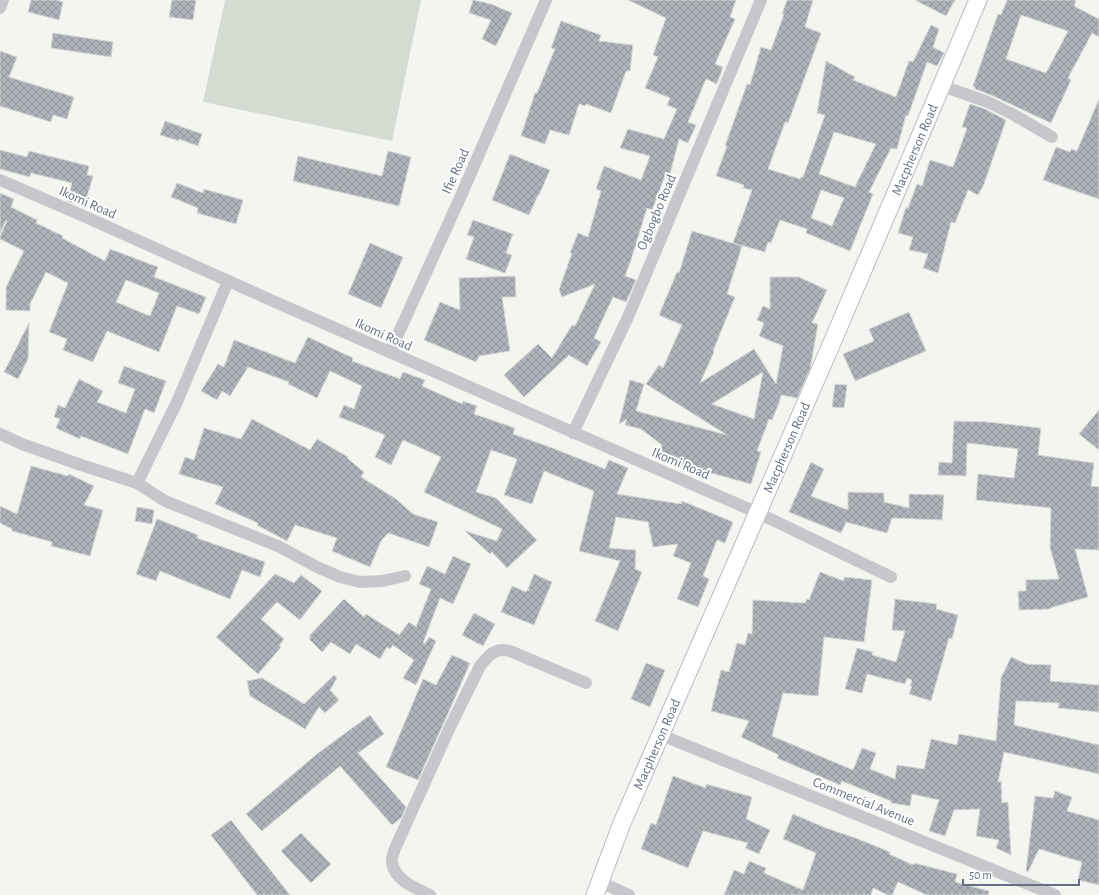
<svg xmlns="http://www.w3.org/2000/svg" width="1099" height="895" viewBox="0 0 1099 895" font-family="'Alegreya Sans',sans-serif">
<defs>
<pattern id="building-cross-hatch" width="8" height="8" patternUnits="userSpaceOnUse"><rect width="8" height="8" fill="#aeb3ba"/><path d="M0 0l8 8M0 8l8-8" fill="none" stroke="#91969d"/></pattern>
</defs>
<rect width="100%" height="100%" fill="#f4f5f1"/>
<!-- green -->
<polygon fill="#d4dcd2" points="225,0 421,0 392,141 203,102"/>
<!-- building -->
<g fill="url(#building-cross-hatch)" stroke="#d6d6d4" fill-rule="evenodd">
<polygon points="31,0 56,0 63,2 59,20 28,12"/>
<polygon points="172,0 196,0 193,20 169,17"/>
<polygon points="473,0 491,4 512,13 496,46 482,39 491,20 469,13"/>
<polygon points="628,0 736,0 730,17 735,19 715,64 723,67 717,84 706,79 688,122 696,125 688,143 679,139 670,174 666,173 652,210 647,208 631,260 625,276 636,280 626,302 613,297 594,338 601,342 587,366 569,355 524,397 504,375 538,344 552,358 572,325 575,326 595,284 562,297 559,290 572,253 570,253 578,233 588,237 601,191 596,189 604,166 641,180 650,156 620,148 628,129 664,139 677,109 667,105 670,98 645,88 658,57 653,55 666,18"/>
<path d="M 787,0 L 813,0 L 805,27 L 821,33 L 788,123 L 785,122 L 768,169 L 800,179 L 801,177 L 803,177 L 825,115 L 817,113 L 826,61 L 855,77 L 853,80 L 896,97 L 909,61 L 913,62 L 931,25 L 939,29 L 933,47 L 944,53 L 937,66 L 927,62 L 908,116 L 906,115 L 897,149 L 891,148 L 869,192 L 873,194 L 850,251 L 806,233 L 807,229 L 780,220 L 771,243 L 768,242 L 765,252 L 733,243 L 752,190 L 743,188 L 744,185 L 716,176 L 727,146 L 725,146 L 747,84 L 750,85 L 761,47 L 771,50 L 784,14 L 782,14 ZM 834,132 L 876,144 L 855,187 L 819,174 ZM 821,190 L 844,198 L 832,226 L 811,218 Z"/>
<polygon points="915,0 955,0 946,16"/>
<path d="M 1007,0 L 1076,0 L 1074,6 L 1099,19 L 1099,37 L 1092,33 L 1068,78 L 1071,80 L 1051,123 L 991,95 L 975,89 L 975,87 L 973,86 L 998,14 L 1001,15 ZM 1021,15 L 1068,31 L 1046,73 L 1006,59 Z"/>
<polygon points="561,21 601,35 599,41 633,45 630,71 626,71 611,113 586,104 585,106 579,104 569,135 550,130 545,144 521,136 535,93 537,93 555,49 551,48"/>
<polygon points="53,33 113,42 111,57 51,48"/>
<polygon points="0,51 17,57 9,77 74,97 67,119 53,115 51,122 0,106"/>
<polygon points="1099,99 1099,199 1043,180 1056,147 1070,152 1071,149 1077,151"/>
<polygon points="970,104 985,109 1006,120 984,184 978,195 968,190 955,223 951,222 938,273 923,268 928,254 909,250 913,237 898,233 906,207 908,208 917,184 922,186 930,160 953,167 967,128 962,127"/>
<polygon points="165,121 202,134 198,146 179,139 179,141 160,135"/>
<polygon points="0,150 27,157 29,151 89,166 87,175 93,176 84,207 67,201 72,183 31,173 30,177 0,169"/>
<polygon points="388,151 411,157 399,206 293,181 298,156 382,176"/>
<polygon points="510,154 550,170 539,195 538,195 529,215 492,200"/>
<polygon points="177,183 203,193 204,189 243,200 236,224 197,213 198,208 171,197"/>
<path d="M 0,193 L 14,199 L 11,207 L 37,220 L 36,223 L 63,236 L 62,238 L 105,261 L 110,249 L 158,267 L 154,277 L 206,297 L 199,314 L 177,306 L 159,352 L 107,331 L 93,362 L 63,350 L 67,339 L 49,332 L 68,283 L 46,272 L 30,304 L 30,311 L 6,310 L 6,287 L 24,251 L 0,239 L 0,236 L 7,221 L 6,220 L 0,233 ZM 126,280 L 159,293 L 150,316 L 116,302 Z"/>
<polygon points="473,220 513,234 506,253 512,255 505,273 466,259 474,237 467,235"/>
<path d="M 692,231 L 742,246 L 727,294 L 735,297 L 713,351 L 714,352 L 700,383 L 754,349 L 776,384 L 783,346 L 759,336 L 764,323 L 757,320 L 763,306 L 770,309 L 770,277 L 799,277 L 827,290 L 812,323 L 818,324 L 810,369 L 797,398 L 781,395 L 779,403 L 772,420 L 769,419 L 757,451 L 761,452 L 751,484 L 675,463 L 676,457 L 660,455 L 662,445 L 641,429 L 625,425 L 627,419 L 619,424 L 630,380 L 644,384 L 636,411 L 727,435 L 646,384 L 659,365 L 663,368 L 682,325 L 659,315 L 677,272 L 679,273 ZM 763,372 L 754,419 L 712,404 Z"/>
<polygon points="370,243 403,257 381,308 348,294"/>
<polygon points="515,276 516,297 502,297 510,351 479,356 476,362 424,340 440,302 460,310 459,278"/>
<polygon points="909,312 926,351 855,381 843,354 874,341 869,329"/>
<polygon points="29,323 28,359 18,379 4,372"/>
<polygon points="308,337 353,358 352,361 400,379 403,372 425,380 422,386 462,404 463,401 477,406 474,414 515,428 513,434 555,449 605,469 609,460 628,468 617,494 681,504 682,501 733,522 725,543 717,540 703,576 709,579 698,607 677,599 691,563 673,556 678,544 653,547 648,522 616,517 609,548 636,550 635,569 642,572 618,631 595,621 620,561 579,551 594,491 544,471 532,504 504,495 517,459 491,450 476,492 496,498 537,540 507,568 492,552 490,554 465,531 497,541 502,529 424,492 441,457 403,440 391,465 375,457 385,435 339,417 344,405 354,409 362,386 330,371 317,398 288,384 289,382 248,367 230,396 222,391 217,400 201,391 218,364 224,367 234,340 295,363"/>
<polygon points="124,366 166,381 154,413 145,409 128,454 81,436 80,439 56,428 60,419 54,417 58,405 65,408 79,379 103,391 97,402 126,413 135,389 118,383"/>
<polygon points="835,384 847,385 844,408 832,407"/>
<polygon points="1099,410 1099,450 1079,434"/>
<polygon points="252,419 310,450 317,439 348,457 347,458 364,472 361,477 396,499 413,514 438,522 429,547 388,533 381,541 370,567 332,551 337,538 295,525 287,541 257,525 258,523 215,504 223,487 179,474 185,457 194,460 204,428 241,439"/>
<polygon points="954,421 988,422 1041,428 1038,455 1094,463 1091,486 1099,487 1099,550 1075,549 1088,597 1050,608 1050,609 1019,610 1018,591 1026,591 1026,580 1059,579 1050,548 1051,508 976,500 978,474 1014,478 1018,449 967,443 966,476 938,475 939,462 952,463"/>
<polygon points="811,462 824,469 811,496 848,510 848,492 884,493 884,502 909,508 909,494 944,495 942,520 892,518 887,533 846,522 841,533 789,512"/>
<polygon points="31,466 68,476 69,474 94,486 84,505 103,510 90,556 51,546 52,542 12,531 12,529 0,523 0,506 17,514"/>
<polygon points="137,507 154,510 152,524 135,521"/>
<polygon points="157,519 198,535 197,538 265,562 260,577 242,570 230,599 160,571 156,581 136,574"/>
<polygon points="453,556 471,564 453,604 440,598 423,643 425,644 429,637 436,641 416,685 403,678 414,660 393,645 390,649 387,647 380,659 356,644 350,654 331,642 322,652 310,640 310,635 344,599 364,617 366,614 399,635 409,622 416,627 431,589 419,584 427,566 445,574"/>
<polygon points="820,572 844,581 844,577 872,580 864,642 824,637 818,696 783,693 772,736 853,770 862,748 876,753 870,769 895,779 897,765 924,769 931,739 957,745 959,734 996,741 1001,678 1011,657 1027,664 1051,665 1050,681 1099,685 1099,712 1058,708 1059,703 1016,701 1014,725 1099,745 1099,774 1004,752 998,782 1001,781 1002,803 1008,802 1011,855 996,848 999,840 976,836 980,809 954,810 945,836 929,831 939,800 912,794 910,806 891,803 891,801 842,781 840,785 777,758 779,755 741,737 749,721 711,711 721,670 729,672 737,643 745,645 748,633 752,634 753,600 805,603 807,599 809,600"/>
<polygon points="275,574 294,583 301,575 322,591 300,620 277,602 261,619 284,639 279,646 281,647 258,674 216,637"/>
<polygon points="534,574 552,582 534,625 501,612 512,586 526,592 527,590 530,591 528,589"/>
<polygon points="895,599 937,604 936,609 958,615 952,639 949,638 931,701 909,694 912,686 910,686 912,680 907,678 905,684 867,674 862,693 845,689 857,648 873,652 872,655 896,662 905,631 892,630"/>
<polygon points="474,613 495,624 483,646 462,635"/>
<polygon points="452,655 470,663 450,709 418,780 386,767 423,679 436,685"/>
<polygon points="646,663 665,670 650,707 631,699"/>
<polygon points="334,675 337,678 330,690 339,700 325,713 319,707 305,729 250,696 247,681 262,678 304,704"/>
<polygon points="370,715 384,734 358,753 406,807 401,818 392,825 340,766 262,831 246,814 317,754"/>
<polygon points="673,776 706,788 706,784 752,797 746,819 770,830 759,854 745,848 748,843 703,831 688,868 641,849 651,823 656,825"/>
<polygon points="1055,791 1072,797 1067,811 1099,820 1099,885 1078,880 1082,862 1039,849 1028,872 1026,871 1035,796 1053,798"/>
<polygon points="793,814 826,828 858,839 890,852 889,854 913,865 914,863 957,874 955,882 989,891 988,895 927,895 898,882 892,895 888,895 873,888 871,895 724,895 734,870 744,874 749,861 766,868 764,873 803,890 816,853 783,839"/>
<polygon points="231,820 245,838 290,895 257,895 211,835"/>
<polygon points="301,833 331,864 311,883 281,851"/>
</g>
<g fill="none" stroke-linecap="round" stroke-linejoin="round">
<!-- secondary casing -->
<g stroke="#b7babf" stroke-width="19">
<g id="secondary">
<path id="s1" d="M 595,895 L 622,823 L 828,352 L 978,0"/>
</g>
</g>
<!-- street -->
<g stroke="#c5c7cb" stroke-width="12">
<polyline points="0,8 3,0"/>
<polyline points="942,86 988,102 1014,115 1052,137"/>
<polyline points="0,180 79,214 273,301 758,513 891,577"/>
<polyline points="390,352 460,198 546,0"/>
<polyline points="573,433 628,317 761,0"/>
<polyline points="0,434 22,444 81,465 137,483 165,501 278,546 317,567 340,577 360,582 382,581 405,576"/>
<polyline points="137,483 177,402 228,281"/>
<polyline points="661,735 1055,895"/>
<polyline points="600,882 629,895"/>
<path d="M 430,895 C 415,888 392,879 392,860 C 392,855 395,849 397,844 L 450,727 L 480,666 C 489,655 495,647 510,651 L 586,683"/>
</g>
<!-- secondary -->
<use href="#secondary" stroke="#fff" stroke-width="17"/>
</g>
<g text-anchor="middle" stroke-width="4" stroke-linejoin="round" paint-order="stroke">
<!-- street labels -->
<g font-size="14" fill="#646f82" stroke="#fff">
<text dy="5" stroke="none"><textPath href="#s1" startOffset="811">Macpherson Road</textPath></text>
<text transform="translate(455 171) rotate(-66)" y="5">Ifie Road</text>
<text transform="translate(88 202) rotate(24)" y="5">Ikomi Road</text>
<text transform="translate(656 212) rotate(-67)" y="5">Ogbogbo Road</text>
<text transform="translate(384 334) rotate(24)" y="5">Ikomi Road</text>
<text dy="5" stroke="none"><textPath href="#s1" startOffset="487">Macpherson Road</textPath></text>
<text transform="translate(681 463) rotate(23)" y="5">Ikomi Road</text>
<text dy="5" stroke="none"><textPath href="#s1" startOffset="163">Macpherson Road</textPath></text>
<text transform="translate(864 801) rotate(22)" y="5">Commercial Avenue</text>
</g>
</g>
<!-- scale -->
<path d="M963 879v6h116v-6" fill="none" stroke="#646f82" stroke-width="2"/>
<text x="969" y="879" font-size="12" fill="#646f82" stroke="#ffffff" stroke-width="3" paint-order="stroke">50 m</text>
</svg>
